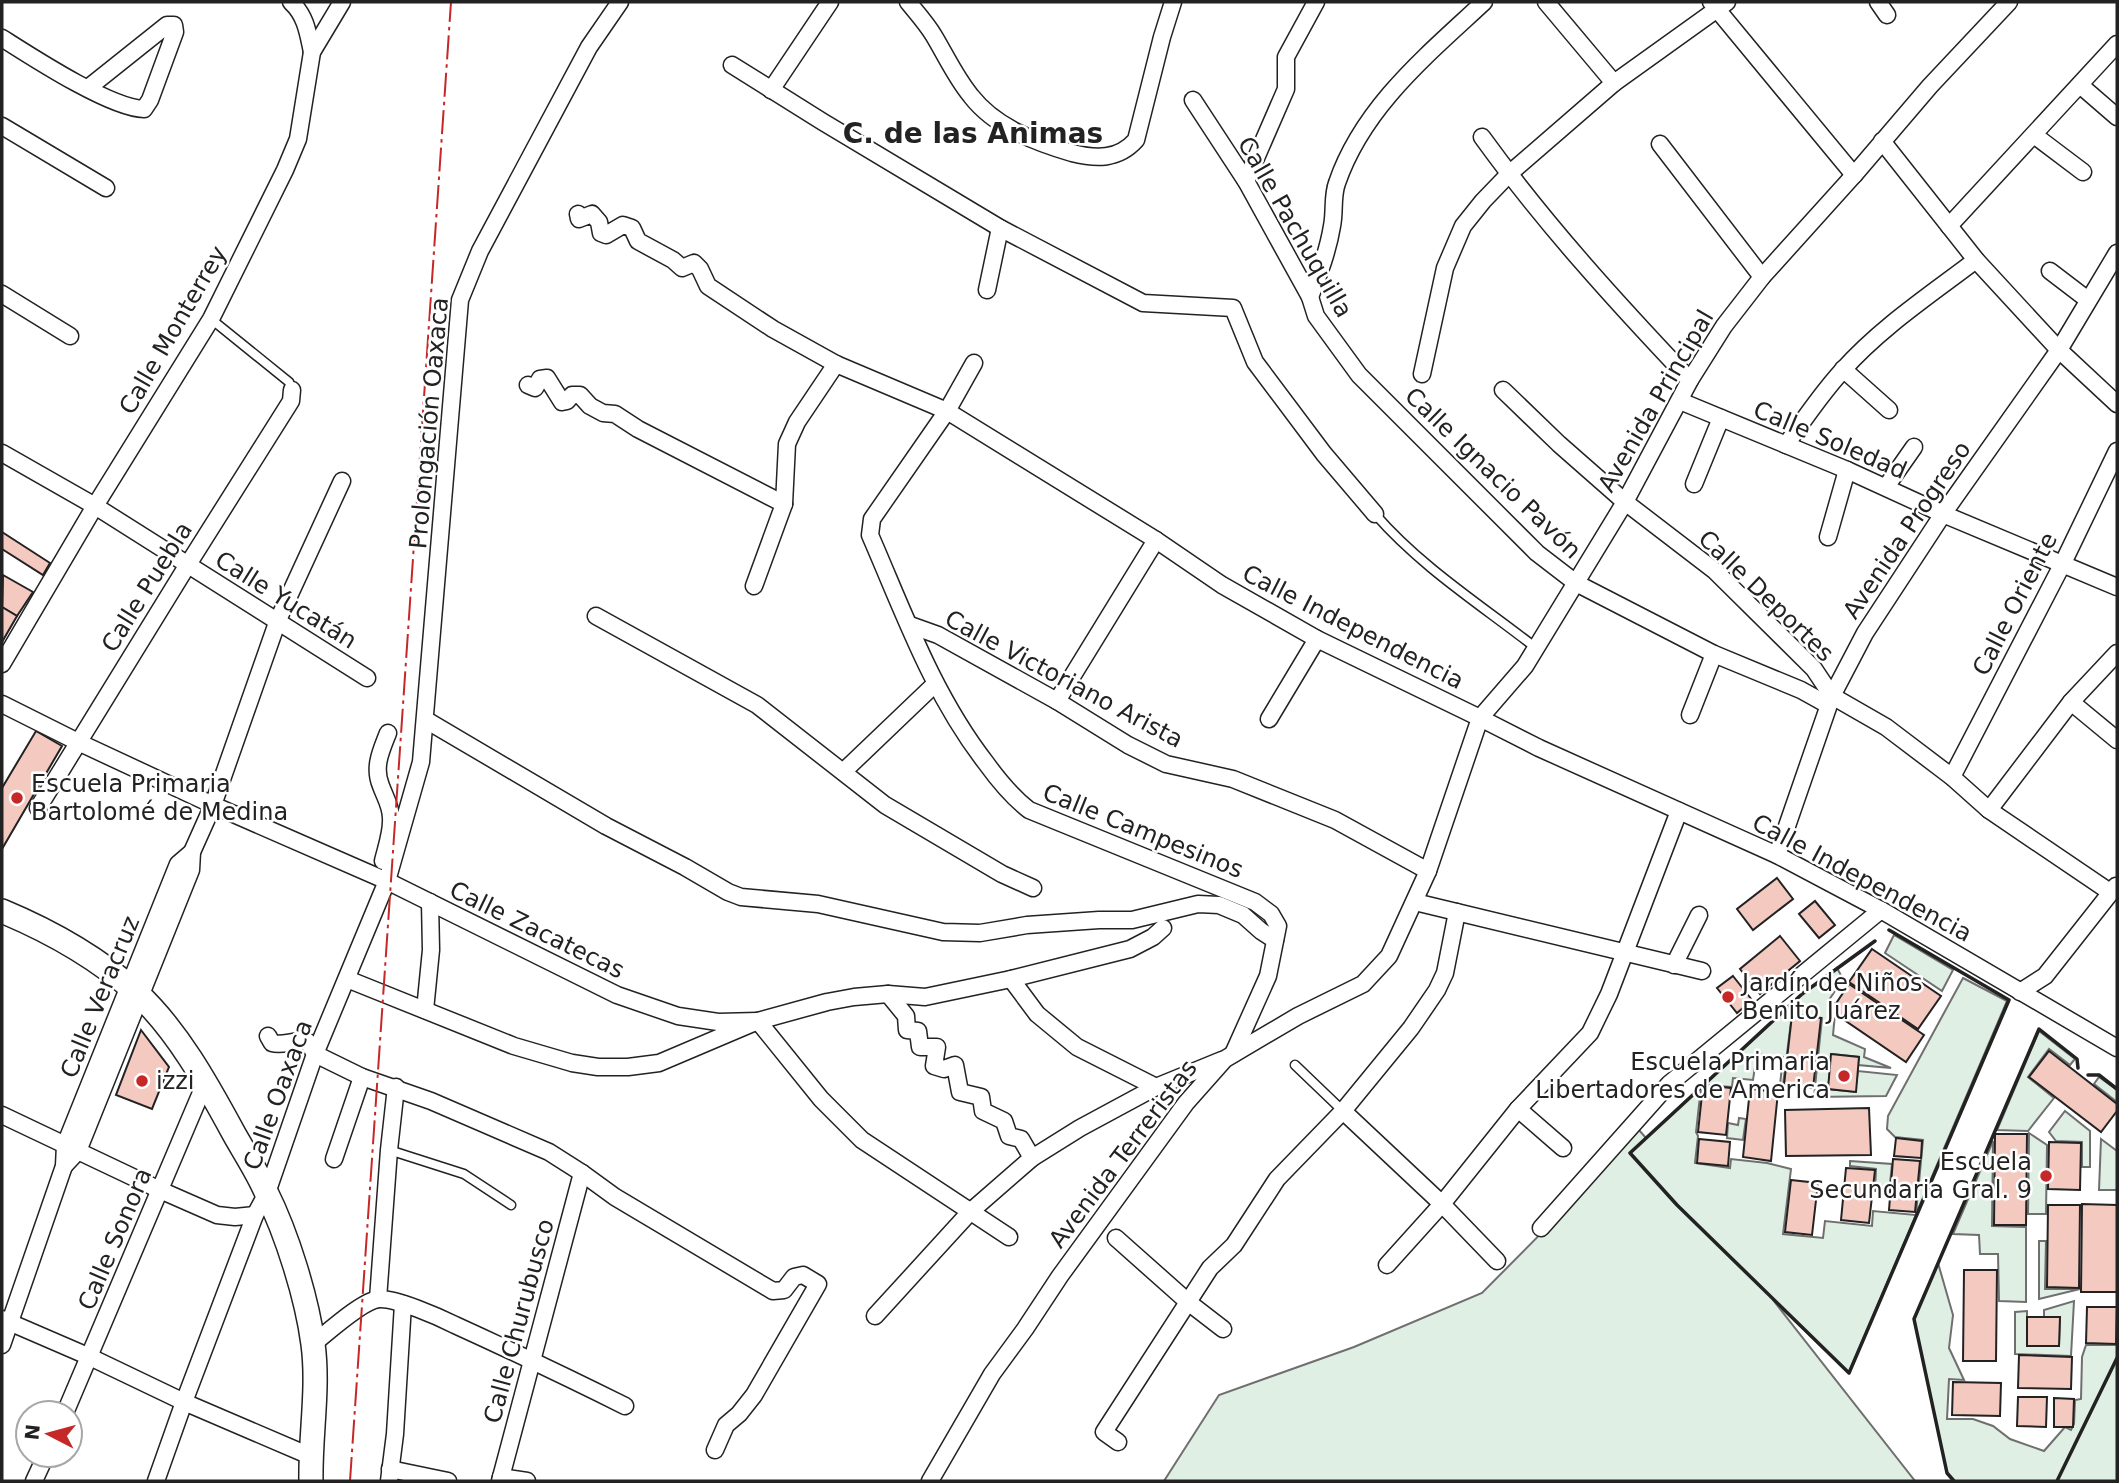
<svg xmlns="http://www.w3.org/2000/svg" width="2119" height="1483" viewBox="0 0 2119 1483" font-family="'DejaVu Sans',sans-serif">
<rect width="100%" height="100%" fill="#fff"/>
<!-- green -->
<g fill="#e0efe3" stroke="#6f6f6f" stroke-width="2">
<polygon points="1894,935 1953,970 1942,991 1885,953"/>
<polygon points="1837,968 1843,979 1829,1000 1835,1004 1831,1011 1835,1014 1833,1035 1865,1049 1864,1057 1891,1068 1858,1065 1859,1057 1832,1054 1828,1089 1855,1092 1858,1071 1897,1075 1886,1096 1814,1097 1822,1018 1792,1014 1783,1085 1780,1085 1783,1057 1757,1054 1753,1080 1733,1078 1732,1087 1704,1085 1802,994"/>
<polygon points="1963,978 2007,1001 1916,1214 1923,1140 1895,1137 1887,1129 1888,1116"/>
<polygon points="2039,1031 2075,1059 2070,1065 2049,1049 2028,1077 2054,1098 2028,1131 1997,1130"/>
<polygon points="2099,1077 2117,1090 2117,1102 2094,1084"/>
<polygon points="1701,1087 1696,1132 1698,1136 1695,1163 1730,1168 1731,1159 1767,1163 1791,1169 1783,1234 1823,1238 1825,1221 1872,1226 1873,1211 1916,1215 1849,1373 1773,1300 1915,1481 1164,1481 1219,1395 1354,1347 1482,1293 1581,1193 1639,1130 1646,1138"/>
<polygon points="2065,1111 2090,1131 2090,1167 2082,1167 2082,1142 2056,1141 2049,1132"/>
<polygon points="1739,1118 1746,1119 1743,1140 1727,1138 1728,1123 1738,1125"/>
<polygon points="2029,1133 2047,1145 2046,1214 2028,1214"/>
<polygon points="2101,1139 2117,1151 2117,1190 2099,1190"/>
<polygon points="1993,1141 1992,1226 2026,1227 2026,1302 1999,1301 1998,1254 1980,1254 1979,1235 1953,1234"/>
<polygon points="1850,1161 1892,1164 1889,1193 1875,1191 1876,1169 1850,1166"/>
<polygon points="2039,1241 2046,1241 2045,1289 2080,1289 2039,1299"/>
<polygon points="1938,1263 1953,1315 1949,1348 1964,1380 1949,1379 1947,1419 1973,1419 1993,1426 2010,1439 2044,1451 2065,1427 2071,1430 2074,1424 2075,1400 2081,1399 2082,1357 2086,1345 2115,1345 2117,1340 2117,1326 2117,1481 1954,1481 1947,1473 1914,1319"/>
<polygon points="2074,1301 2071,1356 2015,1354 2015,1312 2027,1311 2027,1346 2059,1346 2060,1317 2044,1317 2044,1310"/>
</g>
<!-- building -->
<g fill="#f3c9c0" stroke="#222" stroke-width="2">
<polygon points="2,532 50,563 43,575 2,549"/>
<polygon points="3,575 33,592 17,616 2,607"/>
<polygon points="2,607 17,616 2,642"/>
<polygon points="36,731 62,746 2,849 2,788"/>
<polygon points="1777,878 1793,899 1753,930 1737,909"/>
<polygon points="1815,901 1835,925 1819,938 1799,914"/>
<polygon points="1780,936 1800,961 1760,994 1740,969"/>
<polygon points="1872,949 1941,996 1918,1029 1849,982"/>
<polygon points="1733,976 1752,1000 1737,1013 1717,988"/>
<polygon points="1849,984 1924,1035 1906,1062 1831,1011"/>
<polygon points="1792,1015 1821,1018 1813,1088 1784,1085"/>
<polygon points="141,1030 169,1067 152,1109 116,1095"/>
<polygon points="2049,1051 2117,1104 2117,1111 2101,1132 2029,1077"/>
<polygon points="1831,1054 1859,1057 1856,1092 1828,1089"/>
<polygon points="1703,1085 1731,1088 1726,1135 1698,1132"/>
<polygon points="1750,1089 1778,1092 1771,1161 1743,1157"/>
<polygon points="1869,1108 1871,1155 1786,1156 1785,1110"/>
<polygon points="1995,1134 2027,1134 2026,1225 1994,1225"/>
<polygon points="1896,1138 1922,1141 1921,1158 1894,1156"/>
<polygon points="1699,1139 1730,1142 1728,1166 1697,1163"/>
<polygon points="2049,1142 2081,1143 2080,1190 2048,1189"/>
<polygon points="1893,1159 1920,1161 1915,1212 1889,1210"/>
<polygon points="1846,1168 1875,1170 1869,1223 1841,1220"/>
<polygon points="1791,1180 1818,1183 1812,1235 1785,1232"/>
<polygon points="2082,1204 2117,1205 2117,1292 2081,1292"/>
<polygon points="2048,1205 2080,1205 2079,1288 2047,1287"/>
<polygon points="1964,1270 1997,1270 1996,1361 1963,1361"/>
<polygon points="2087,1307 2117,1307 2116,1344 2086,1343"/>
<polygon points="2027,1317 2060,1317 2059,1346 2027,1346"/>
<polygon points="2019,1355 2072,1357 2071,1389 2018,1388"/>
<polygon points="1953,1382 2001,1383 2000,1416 1952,1415"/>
<polygon points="2018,1397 2047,1397 2046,1427 2017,1426"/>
<polygon points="2054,1398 2074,1399 2073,1427 2054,1427"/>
</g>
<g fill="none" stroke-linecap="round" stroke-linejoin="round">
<!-- lane casing -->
<g stroke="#222" stroke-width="11">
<g id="lane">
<polyline points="211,319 289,382 292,390"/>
<path d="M 1375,514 C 1421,567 1481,605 1536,648"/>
<polyline points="1295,1065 1343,1111"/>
<polyline points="389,1150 464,1174 511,1205"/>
</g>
</g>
<!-- street casing -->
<g stroke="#222" stroke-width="19">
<g id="street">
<path d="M 291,2 C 306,16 308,33 312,52"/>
<path d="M 908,2 C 917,13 927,24 934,36 C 946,56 956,78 971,96 C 995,127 1035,142 1072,153 C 1096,159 1118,160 1136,140 L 1162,37 L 1173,2"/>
<polyline points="1546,2 1614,83"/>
<polyline points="1711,2 1854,175"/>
<polyline points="1878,2 1887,15"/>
<path d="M 2,38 C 32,57 110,108 144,109 L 150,100 L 175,32 L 174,25 L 167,25 L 88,88"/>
<polyline points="732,65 823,122 1000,228 1143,303 1233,308 1255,362 1324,454 1375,514"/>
<polyline points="2080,85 2117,117"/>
<polyline points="771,90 830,2"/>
<polyline points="1193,100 1246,181 1310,297 1316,316 1359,375 1537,553 1576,583 1714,654 1801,690 1828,705"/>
<polyline points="2,126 106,188"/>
<polyline points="2034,135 2083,172"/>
<path d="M 1482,137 C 1545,224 1616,302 1690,380"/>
<polyline points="1882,141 1976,260 2059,350 2117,404"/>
<polyline points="1660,144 1762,277"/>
<polyline points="1246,181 1286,89 1286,57 1316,2"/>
<polyline points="578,214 579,219 592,214 599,222 601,233 606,235 623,225 632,228 638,241 673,260 682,268 694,263 700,269 708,286 773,329 836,364 947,411 1156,540 1222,585 1317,639 1480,718 1539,748 1777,855 1881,910 2117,1048"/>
<polyline points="1949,226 2117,44"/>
<polyline points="2050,271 2088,300"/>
<polyline points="987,290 1000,228"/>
<polyline points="2,294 70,336"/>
<path d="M 1310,297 C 1319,274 1328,251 1332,226 C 1335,212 1332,196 1337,183 C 1363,107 1427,55 1484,2"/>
<path d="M 974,363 L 947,411 L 872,519 L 870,535 C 904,613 933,695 986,763 C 999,781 1011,796 1029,810 L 1255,902 L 1271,914 L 1278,926 L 1268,976 L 1233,1054"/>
<polyline points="1843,369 1889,410"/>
<polyline points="1422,374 1445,268 1463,226 1483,201 1509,174 1614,83 1727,2"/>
<polyline points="528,385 535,388 540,379 547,378 562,402 567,401 572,395 580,395 590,406 603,413 615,414 638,429 784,504"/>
<polyline points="1503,390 1559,444 1625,502 1715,571 1814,669 1832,696 1886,727 1952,777 1989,810 2110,892"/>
<polyline points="1680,401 1847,470 1943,514 2117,587"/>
<path d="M 1786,445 C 1804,419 1821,394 1842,371 C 1880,328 1930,295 1976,260"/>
<polyline points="2,453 95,506 367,678"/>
<polyline points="1694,484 1721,418"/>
<polyline points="1886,487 1914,447"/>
<polyline points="1828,537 1847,470"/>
<polyline points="754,586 784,504 787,444 797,422 836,364"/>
<polyline points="596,616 757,705 885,805 1002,874 1033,888"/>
<polyline points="910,625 938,635 1057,701 1128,745 1166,764 1233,779 1335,820 1428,871"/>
<polyline points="2,664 95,506 211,319 285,170 298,139 312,52 342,2"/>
<polyline points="1057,701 1156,540"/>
<polyline points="2071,702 2117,740"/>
<polyline points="2,704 78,742 213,805 387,881 617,995 678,1016 718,1022 758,1021 821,1099 862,1140 1009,1237"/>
<polyline points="1690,715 1714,654"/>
<polyline points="1269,719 1317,639"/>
<polyline points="426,720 606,826 685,867 728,892 741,897 818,904 943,932 980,933 1027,925 1099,920 1132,920 1198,904 1219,905 1243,915 1261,931 1275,940"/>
<polyline points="844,771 935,684"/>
<polyline points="1952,777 2063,563 2117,451"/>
<polyline points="38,808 187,566 291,401 292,390"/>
<polyline points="1989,810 2071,702 2117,653"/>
<polyline points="1777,855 1832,696 1865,633 1943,514 2059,350 2117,253"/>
<path d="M 383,861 C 386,848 392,832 391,818 C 391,806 385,797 381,786 C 373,767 381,751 388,733"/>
<polyline points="1415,902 1702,971"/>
<polyline points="1674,965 1699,915"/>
<polyline points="347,979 514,1046 572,1063 598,1067 628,1067 659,1063 758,1021 827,1002 854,997 888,994 925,997 1011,979 1130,949 1153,937 1163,928"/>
<polyline points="1011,979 1037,1014 1077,1047 1156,1087"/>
<polyline points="2020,992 2045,976 2116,886"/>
<polyline points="888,994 906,1016 907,1030 918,1031 920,1047 937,1047 934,1066 944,1069 955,1065 960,1092 981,1097 983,1111 1004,1121 1009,1136 1021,1139 1032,1158"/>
<polyline points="425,1010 431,950 430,902"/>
<path d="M 268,1036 L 272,1043 C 284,1046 295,1039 308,1042 L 315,1054 L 362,1077 L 431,1101 L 549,1152 L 582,1173 L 615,1197 L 773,1291 L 784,1290 L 794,1277 L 803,1275 L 818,1284 L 754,1395 L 739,1414 L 726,1425 L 715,1450"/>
<polyline points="1518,1109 1563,1148"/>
<polyline points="1343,1111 1442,1204 1497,1261"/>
<polyline points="2,1115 160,1190 217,1215 235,1217 255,1215"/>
<polyline points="334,1159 362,1077"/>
<polyline points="64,1166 78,1151 191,870 192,852 213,805 278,620 342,481"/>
<polyline points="1541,1228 1669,1084 1881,910"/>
<polyline points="1116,1238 1188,1302 1223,1329"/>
<polyline points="1387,1265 1442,1204 1518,1109 1590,1033 1609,994 1679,811"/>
<polyline points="378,1299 389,1150 396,1087"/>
<polyline points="875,1316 970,1212 1032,1158 1080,1128 1156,1087 1222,1060"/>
<polyline points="2,1319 90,1357 184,1402 310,1456"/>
<path d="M 313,1344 C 327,1333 363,1300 379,1299 C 396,1298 439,1317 455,1325 C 512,1351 569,1378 625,1406"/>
<polyline points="2,1345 64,1166 65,1145 178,864 192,852"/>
<polyline points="65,1413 206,1081"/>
<polyline points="1118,1442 1104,1432 1210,1268 1234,1245 1277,1179 1343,1111 1411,1028 1437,990 1445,973 1457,912"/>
<polyline points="390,1469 448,1481"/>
<polyline points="501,1477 527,1481"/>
<polyline points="34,1481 46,1455"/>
<polyline points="156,1481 184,1402 255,1215 267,1193 315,1054 387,881 421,762 460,300 480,251 589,47 620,2"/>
<polyline points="389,1481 395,1434 403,1304"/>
<polyline points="500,1481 582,1173"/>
<polyline points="930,1481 992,1374 1025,1329 1060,1276 1186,1103 1225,1059 1298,1016 1363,984 1389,956 1428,871 1480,718 1525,666 1625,502 1690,380 1724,326 1762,277 1854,175 1930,86 2009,2"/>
</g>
</g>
<!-- secondary casing -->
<g stroke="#222" stroke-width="26">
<path id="secondary" d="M 2,911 C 50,931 98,958 137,993 C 177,1030 207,1084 233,1132 C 244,1152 257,1171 266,1192 C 287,1234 307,1298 313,1344 C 319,1389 310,1436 311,1481"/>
</g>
<!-- lane -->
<use href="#lane" stroke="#fff" stroke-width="8"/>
<!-- street -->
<use href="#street" stroke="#fff" stroke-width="16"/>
<!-- secondary -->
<use href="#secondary" stroke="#fff" stroke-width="23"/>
<!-- wall -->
<g stroke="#222" stroke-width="3.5">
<polyline points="1875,941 1802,994 1630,1153 1677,1205 1849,1373 2009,1000 1889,930"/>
<polyline points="2088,1075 2099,1075 2117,1089"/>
<polyline points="1954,1481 1947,1473 1914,1319 2039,1029 2077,1059 2078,1068"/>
<polyline points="2057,1481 2117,1358"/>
</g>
<!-- power -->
<polyline stroke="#c62828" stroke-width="2" stroke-dasharray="24 5 3.5 5" stroke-linecap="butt" points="350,1481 451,2"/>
</g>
<!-- markers -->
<g fill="#c62828" stroke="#fff" stroke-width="2.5">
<circle cx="17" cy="798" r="7"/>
<circle cx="1728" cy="997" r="7"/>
<circle cx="1844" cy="1076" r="7"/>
<circle cx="142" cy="1081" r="7"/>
<circle cx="2046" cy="1176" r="7"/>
</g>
<g text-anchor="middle" stroke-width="5" stroke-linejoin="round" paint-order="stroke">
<!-- street labels -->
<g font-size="24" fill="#222" stroke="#fff">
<text transform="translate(1295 227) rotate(60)" y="8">Calle Pachuquilla</text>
<text transform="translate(173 330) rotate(-60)" y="8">Calle Monterrey</text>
<text transform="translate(1656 401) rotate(-60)" y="8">Avenida Principal</text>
<text transform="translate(429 423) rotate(-85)" y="8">Prolongación Oaxaca</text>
<text transform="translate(1830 440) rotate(23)" y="8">Calle Soledad</text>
<text transform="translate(1493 473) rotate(44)" y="8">Calle Ignacio Pavón</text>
<text transform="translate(1907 530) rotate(-56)" y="8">Avenida Progreso</text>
<text transform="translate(147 587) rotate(-58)" y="8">Calle Puebla</text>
<text transform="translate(1766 596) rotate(44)" y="8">Calle Deportes</text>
<text transform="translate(286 600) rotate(32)" y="8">Calle Yucatán</text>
<text transform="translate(2015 604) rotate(-63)" y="8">Calle Oriente</text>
<text transform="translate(1353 627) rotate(27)" y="8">Calle Independencia</text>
<text transform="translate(1064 679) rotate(28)" y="8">Calle Victoriano Arista</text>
<text transform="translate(1143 831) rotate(22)" y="8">Calle Campesinos</text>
<text transform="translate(1862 878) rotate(28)" y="8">Calle Independencia</text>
<text transform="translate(537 930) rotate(26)" y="8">Calle Zacatecas</text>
<text transform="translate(100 997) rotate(-68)" y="8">Calle Veracruz</text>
<text transform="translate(278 1095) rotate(-70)" y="8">Calle Oaxaca</text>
<text transform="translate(1123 1154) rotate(-53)" y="8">Avenida Terreristas</text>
<text transform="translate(115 1239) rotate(-67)" y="8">Calle Sonora</text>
<text transform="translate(519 1321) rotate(-75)" y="8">Calle Churubusco</text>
</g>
<!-- poi labels -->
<g font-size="24" fill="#222" stroke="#fff" text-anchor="start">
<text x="31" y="792">Escuela Primaria<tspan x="31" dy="28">Bartolomé de Medina</tspan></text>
<text x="1742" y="991">Jardín de Niños<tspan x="1742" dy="28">Benito Juárez</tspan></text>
<text x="1830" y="1070" text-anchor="end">Escuela Primaria<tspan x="1830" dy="28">Libertadores de America</tspan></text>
<text x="156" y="1089">izzi</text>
<text x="2032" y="1170" text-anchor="end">Escuela<tspan x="2032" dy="28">Secundaria Gral. 9</tspan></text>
</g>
<!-- quarter labels -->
<g font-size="28" font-weight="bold" fill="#222" stroke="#fff">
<text x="973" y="143">C. de las Animas</text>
</g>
</g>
<!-- border -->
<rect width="2119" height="1483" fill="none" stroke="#222222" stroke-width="7"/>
<!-- north arrow -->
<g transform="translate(49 1434) rotate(276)"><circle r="33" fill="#ffffff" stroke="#a7a7a7" stroke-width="2"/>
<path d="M0-5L12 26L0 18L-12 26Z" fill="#c62828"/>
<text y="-10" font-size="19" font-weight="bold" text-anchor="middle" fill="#222222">N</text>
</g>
</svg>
